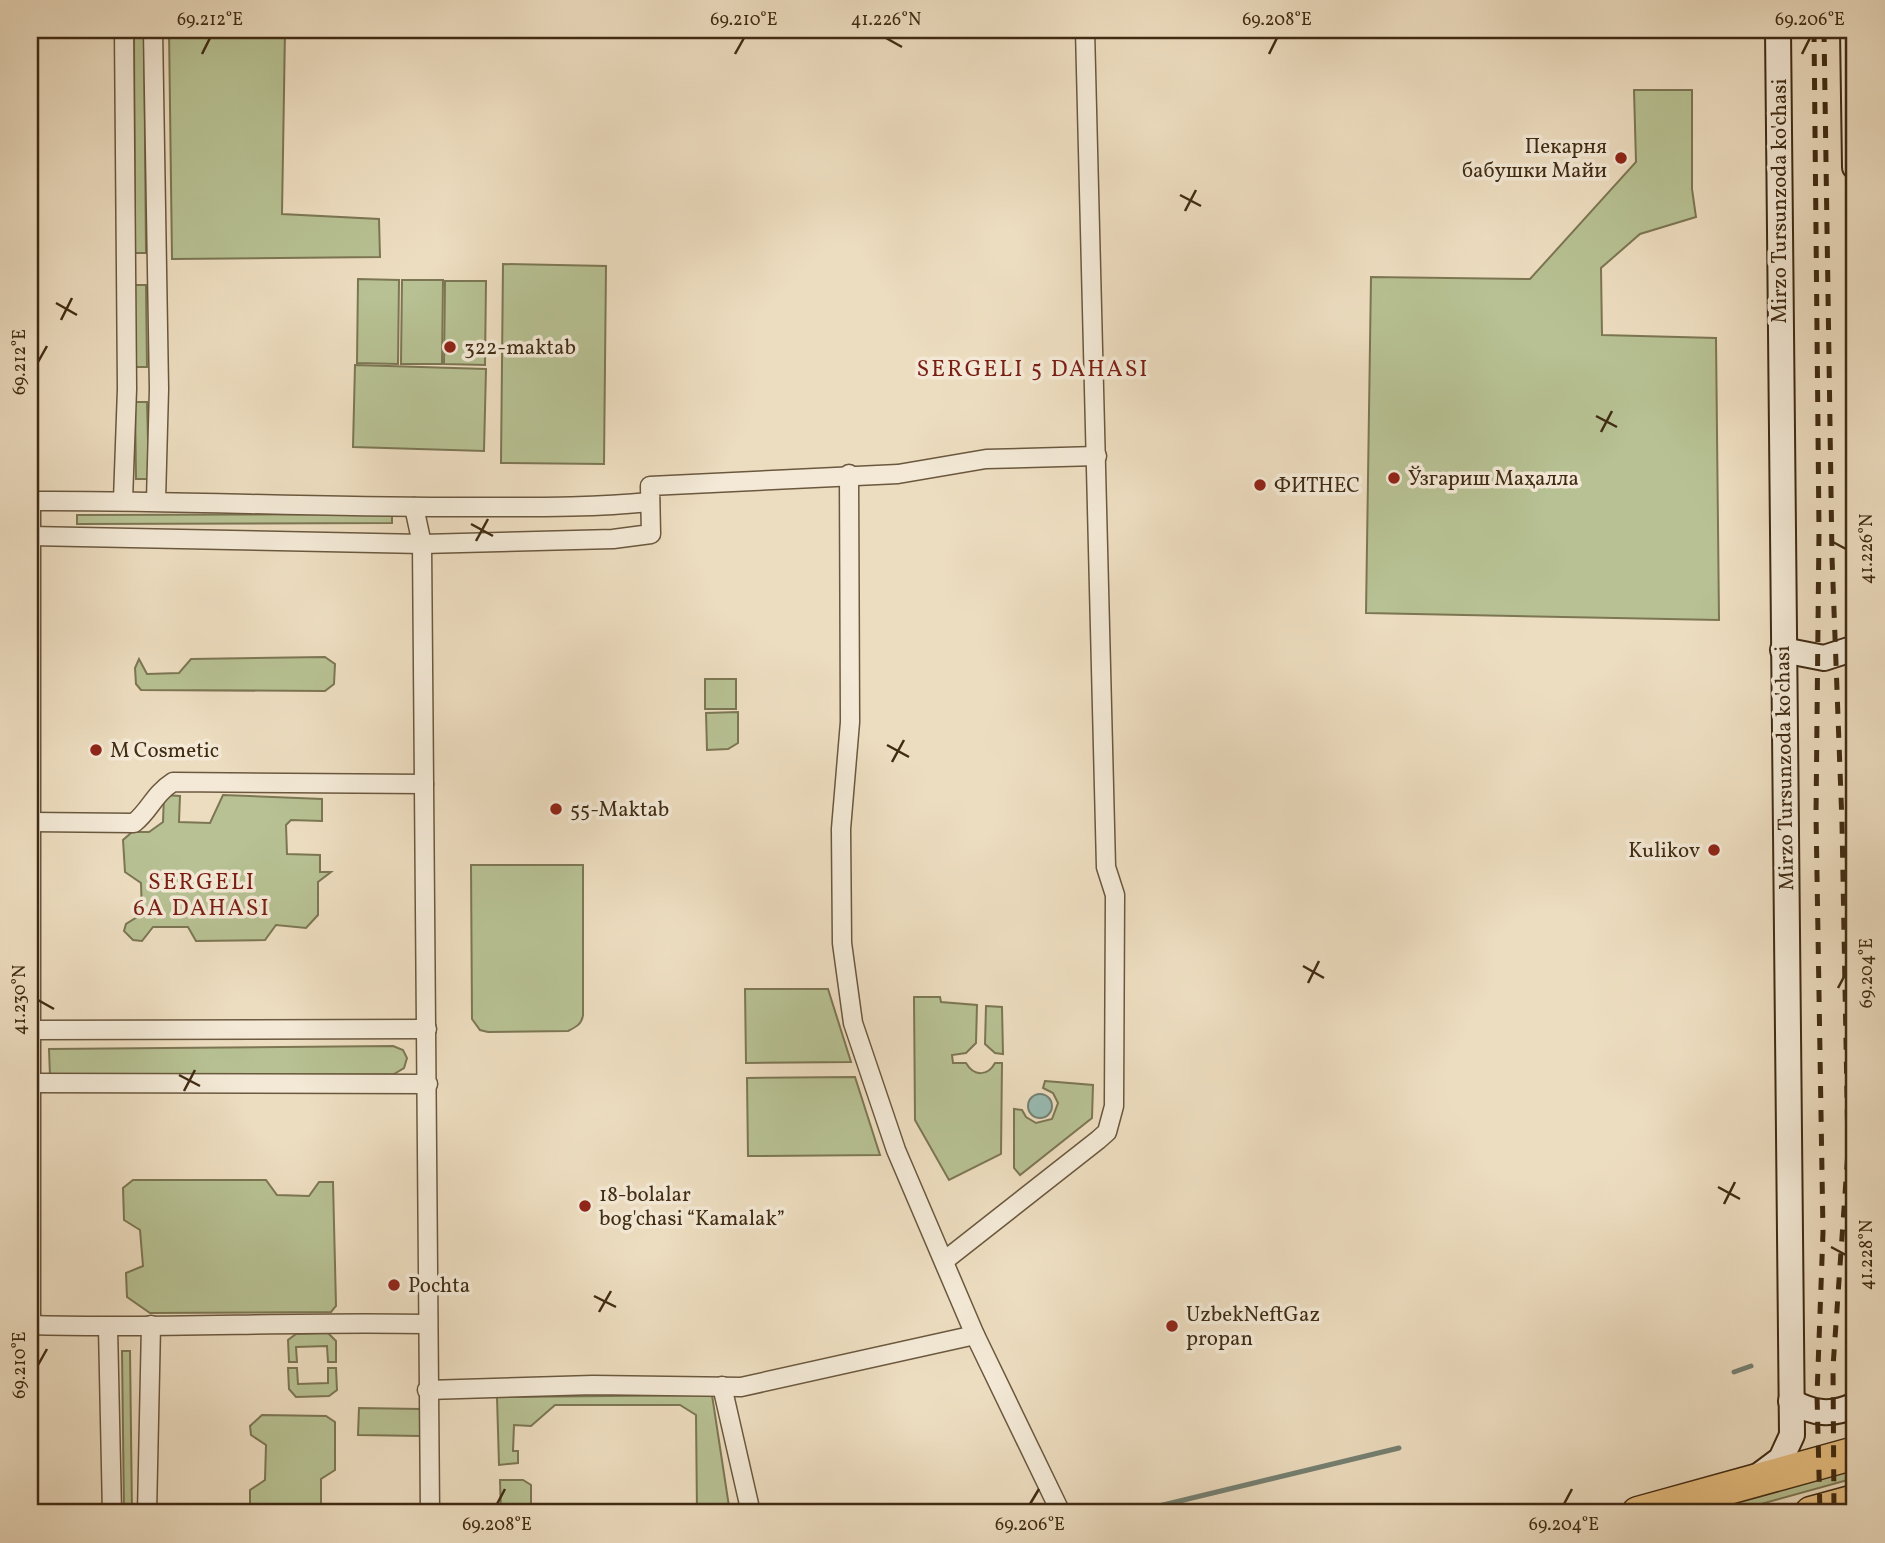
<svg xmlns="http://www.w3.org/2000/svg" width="1885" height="1543" viewBox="0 0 1885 1543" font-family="Vollkorn,serif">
<rect width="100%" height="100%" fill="#edddc0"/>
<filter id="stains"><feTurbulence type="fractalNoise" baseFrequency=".00286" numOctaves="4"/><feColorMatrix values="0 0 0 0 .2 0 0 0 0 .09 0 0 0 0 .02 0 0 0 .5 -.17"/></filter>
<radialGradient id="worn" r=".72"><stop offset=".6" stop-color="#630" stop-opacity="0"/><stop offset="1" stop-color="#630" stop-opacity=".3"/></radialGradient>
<!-- green -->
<g fill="#b7c193" stroke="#7c7653" stroke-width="2">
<polygon points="134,30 144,30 146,253 135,253"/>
<polygon points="169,30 285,30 282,214 379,219 380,257 172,259"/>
<polygon points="1634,90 1692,90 1692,189 1696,217 1640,234 1601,268 1602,335 1716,338 1719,620 1366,613 1371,277 1530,279 1636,162"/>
<polygon points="503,264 606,266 604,464 501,463"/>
<polygon points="358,279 399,280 398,364 357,363"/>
<polygon points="402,280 443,280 442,364 401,364"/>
<polygon points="445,281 486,281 485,365 444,364"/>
<polygon points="134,285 146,285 147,367 136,367"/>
<polygon points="355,365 486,369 484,451 353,447"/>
<polygon points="135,402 147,402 149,479 136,479"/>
<polygon points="392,514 392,523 77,524 77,515"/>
<polygon points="325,657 335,664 334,684 325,691 141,690 136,684 135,668 139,659 147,674 179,673 191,659"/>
<rect x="705" y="679" width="31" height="30"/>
<polygon points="738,712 738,743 728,749 707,750 706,713"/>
<polygon points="164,795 180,796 179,822 210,823 223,795 322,799 322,821 291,820 286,825 287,854 320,855 320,872 331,872 318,882 318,915 306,928 276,925 265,940 196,941 188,927 153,927 142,941 133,940 124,931 126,924 142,914 141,883 125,872 123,840 132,832 149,832 163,822"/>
<path d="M 471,865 L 583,865 L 583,1015 C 582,1024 576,1027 568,1031 L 488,1032 L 480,1030 L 472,1019 Z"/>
<polygon points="745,989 828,989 851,1062 746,1063"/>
<path d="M 914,997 L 940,997 L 941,1002 L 977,1005 L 976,1043 L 966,1053 L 952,1055 L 953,1063 L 966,1063 C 974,1077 988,1076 995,1063 L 1002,1063 L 1001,1154 L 949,1180 L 915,1120 Z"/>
<polygon points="986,1006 1002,1007 1003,1054 995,1053 985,1044"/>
<polygon points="393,1046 403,1050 407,1058 404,1068 394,1074 50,1076 49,1049"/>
<polygon points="855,1077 880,1155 748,1156 747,1078"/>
<polygon points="1045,1081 1093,1085 1092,1118 1020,1175 1014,1168 1014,1109 1022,1110 1026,1117 1036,1123 1052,1119 1058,1103 1053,1093 1043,1088"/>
<polygon points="133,1180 266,1180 277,1195 309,1196 319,1182 333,1182 336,1306 331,1312 150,1313 127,1297 126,1273 143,1266 140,1230 124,1220 123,1188"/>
<polygon points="328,1333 336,1341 336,1362 328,1362 327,1346 296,1347 297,1362 289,1362 288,1340 296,1334"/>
<polygon points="122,1351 130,1351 132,1513 124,1513"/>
<polygon points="288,1368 297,1368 298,1384 328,1383 328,1368 336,1368 337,1390 329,1396 296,1397 289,1389"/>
<polygon points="712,1395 730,1513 697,1513 696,1415 680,1405 555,1405 531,1426 514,1425 513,1451 518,1451 518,1463 499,1465 497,1397"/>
<polygon points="359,1408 421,1409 421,1436 358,1435"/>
<polygon points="262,1415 326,1416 335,1422 335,1470 321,1479 321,1513 250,1513 250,1490 265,1480 266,1445 251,1435 250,1426"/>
<polygon points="1855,1464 1855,1478 1728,1513 1679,1513"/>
<polygon points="500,1480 523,1480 531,1485 531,1513 501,1513"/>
</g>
<!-- water -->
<circle fill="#99bbb3" stroke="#758173" stroke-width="2" cx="1040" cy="1106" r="12"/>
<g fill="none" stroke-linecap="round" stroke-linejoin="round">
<!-- stream -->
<g stroke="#758173" stroke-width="5">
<polyline points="1734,1372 1751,1366"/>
<polyline points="1130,1513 1399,1448"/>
</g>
<!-- street casing -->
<g stroke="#6b583e" stroke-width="21">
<g id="street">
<polyline points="153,30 159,389 156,500"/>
<polyline points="849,474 850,722 841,829 842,943 853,1023 896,1150 975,1335 1061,1513"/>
<polyline points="123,500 127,389 124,30"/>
<path d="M 30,501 C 176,500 323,508 470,507 C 530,507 590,508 650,502"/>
<polyline points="414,507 422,544 430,1513"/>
<polyline points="30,536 422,544 613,539 651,534 650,486 898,474 986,459 1097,456"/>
<path d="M 30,822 L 134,823 C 151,809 153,795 173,782 L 424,784"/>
<polyline points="30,1030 427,1029"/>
<polyline points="30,1083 428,1084"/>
<polyline points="944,1261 1098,1140 1107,1132 1114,1106 1115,895 1106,867 1085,30"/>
<path d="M 30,1325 C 162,1329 294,1321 426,1324"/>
<polyline points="31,1325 31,501"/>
<polyline points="108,1327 112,1513"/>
<polyline points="722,1386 751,1513"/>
<polyline points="427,1390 593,1385 741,1387 975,1335"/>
<polyline points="147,1513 151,1325"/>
</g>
</g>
<!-- secondary casing -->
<g stroke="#402b13" stroke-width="28">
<g id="secondary">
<polyline points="1853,30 1855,167"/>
<polyline points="1783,650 1824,658 1855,648"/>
<path d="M 1791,1401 C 1813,1414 1832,1416 1855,1405"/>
<polyline points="1757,1477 1781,1459 1792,1435 1778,30"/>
</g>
</g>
<!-- highway casing -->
<g stroke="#402b13" stroke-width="35">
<g id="highway">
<polyline points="1638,1513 1855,1453"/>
<polyline points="1811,1513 1855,1501"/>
</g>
</g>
<!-- street -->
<use href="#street" stroke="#f3e9d6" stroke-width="18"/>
<!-- secondary -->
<use href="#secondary" stroke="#f3e9d6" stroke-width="24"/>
<!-- highway -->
<use href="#highway" stroke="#e6be80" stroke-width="32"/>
<!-- rail -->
<g stroke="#402b13" stroke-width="5" stroke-dasharray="12 12" stroke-linecap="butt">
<polyline points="1814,30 1819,531 1816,815 1823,1232 1817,1395 1820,1513"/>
<polyline points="1824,30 1832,557 1842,823 1848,1151 1833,1367 1834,1513"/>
</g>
</g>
<!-- ticks -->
<path fill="none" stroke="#402b13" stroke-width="2.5" d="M 886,38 L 902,47M 202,54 L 210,38M 735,54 L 744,38M 1269,54 L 1277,38M 1802,54 L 1810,38M 1180,195 L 1201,206M 1185,211 L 1196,190M 56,303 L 77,315M 61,320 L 72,298M 38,362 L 47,346M 1596,416 L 1617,427M 1601,432 L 1612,411M 471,524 L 493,536M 476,541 L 488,519M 1831,541 L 1846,549M 887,745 L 909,757M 892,762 L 904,740M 1303,966 L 1324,978M 1308,983 L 1319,961M 1838,988 L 1846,973M 38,1000 L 54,1009M 179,1075 L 200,1086M 184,1091 L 195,1070M 1718,1187 L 1740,1199M 1724,1204 L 1735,1182M 1831,1247 L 1846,1255M 594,1296 L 616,1307M 599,1312 L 611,1291M 38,1365 L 47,1349M 497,1504 L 505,1489M 1030,1504 L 1039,1489M 1564,1504 L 1572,1489"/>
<!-- markers -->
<g fill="#8f2418" stroke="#f3e9d6" stroke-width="2.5">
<circle cx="1621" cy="158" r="7"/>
<circle cx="450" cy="347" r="7"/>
<circle cx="1394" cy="478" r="7"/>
<circle cx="1260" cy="485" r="7"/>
<circle cx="96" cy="750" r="7"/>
<circle cx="556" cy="809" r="7"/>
<circle cx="1714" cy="850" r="7"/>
<circle cx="585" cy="1206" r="7"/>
<circle cx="394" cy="1285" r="7"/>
<circle cx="1172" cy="1326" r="7"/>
</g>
<g text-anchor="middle" stroke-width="7" stroke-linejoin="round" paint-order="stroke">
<!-- poi labels -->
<g font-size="21" fill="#402b13" stroke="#f3e9d6" text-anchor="start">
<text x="1607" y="153" text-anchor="end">Пекарня<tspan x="1607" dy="24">бабушки Майи</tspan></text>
<text x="464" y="354">322-maktab</text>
<text x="1408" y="485">Ўзгариш Маҳалла</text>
<text x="1274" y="492">ФИТНЕС</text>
<text x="110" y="757">M Cosmetic</text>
<text x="570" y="816">55-Maktab</text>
<text x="1700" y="857" text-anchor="end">Kulikov</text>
<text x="599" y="1201">18-bolalar<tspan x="599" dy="24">bog'chasi “Kamalak”</tspan></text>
<text x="408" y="1292">Pochta</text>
<text x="1186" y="1321">UzbekNeftGaz<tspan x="1186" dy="24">propan</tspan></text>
</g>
<!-- street labels -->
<g font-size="21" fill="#402b13" stroke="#f3e9d6">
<text transform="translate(1779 201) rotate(-90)" y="7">Mirzo Tursunzoda ko'chasi</text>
<text transform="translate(1784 768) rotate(-91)" y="7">Mirzo Tursunzoda ko'chasi</text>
</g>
<!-- neighbourhood labels -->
<g font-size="23" letter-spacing="2" fill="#7a1f14" stroke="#f3e9d6">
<text x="1033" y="376">SERGELI 5 DAHASI</text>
<text x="202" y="889">SERGELI<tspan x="202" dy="26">6A DAHASI</tspan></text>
</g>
</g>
<!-- margin -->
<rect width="1885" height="1543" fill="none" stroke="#edddc0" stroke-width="77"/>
<rect x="38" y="38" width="1808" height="1466" fill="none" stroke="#402b13" stroke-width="2.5"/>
<g font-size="18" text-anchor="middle" fill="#402b13">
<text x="210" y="25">69.212°E</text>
<text x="744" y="25">69.210°E</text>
<text x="886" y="25">41.226°N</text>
<text x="1277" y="25">69.208°E</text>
<text x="1810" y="25">69.206°E</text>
<text transform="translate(19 362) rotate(-90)" y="6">69.212°E</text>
<text transform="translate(1866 549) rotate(-90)" y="6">41.226°N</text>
<text transform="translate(1866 973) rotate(-90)" y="6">69.204°E</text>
<text transform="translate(19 1000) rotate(-90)" y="6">41.230°N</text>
<text transform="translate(1866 1255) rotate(-90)" y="6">41.228°N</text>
<text transform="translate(19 1365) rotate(-90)" y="6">69.210°E</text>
<text x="497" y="1530">69.208°E</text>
<text x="1030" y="1530">69.206°E</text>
<text x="1564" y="1530">69.204°E</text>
</g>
<rect width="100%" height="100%" filter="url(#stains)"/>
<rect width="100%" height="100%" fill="url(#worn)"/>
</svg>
